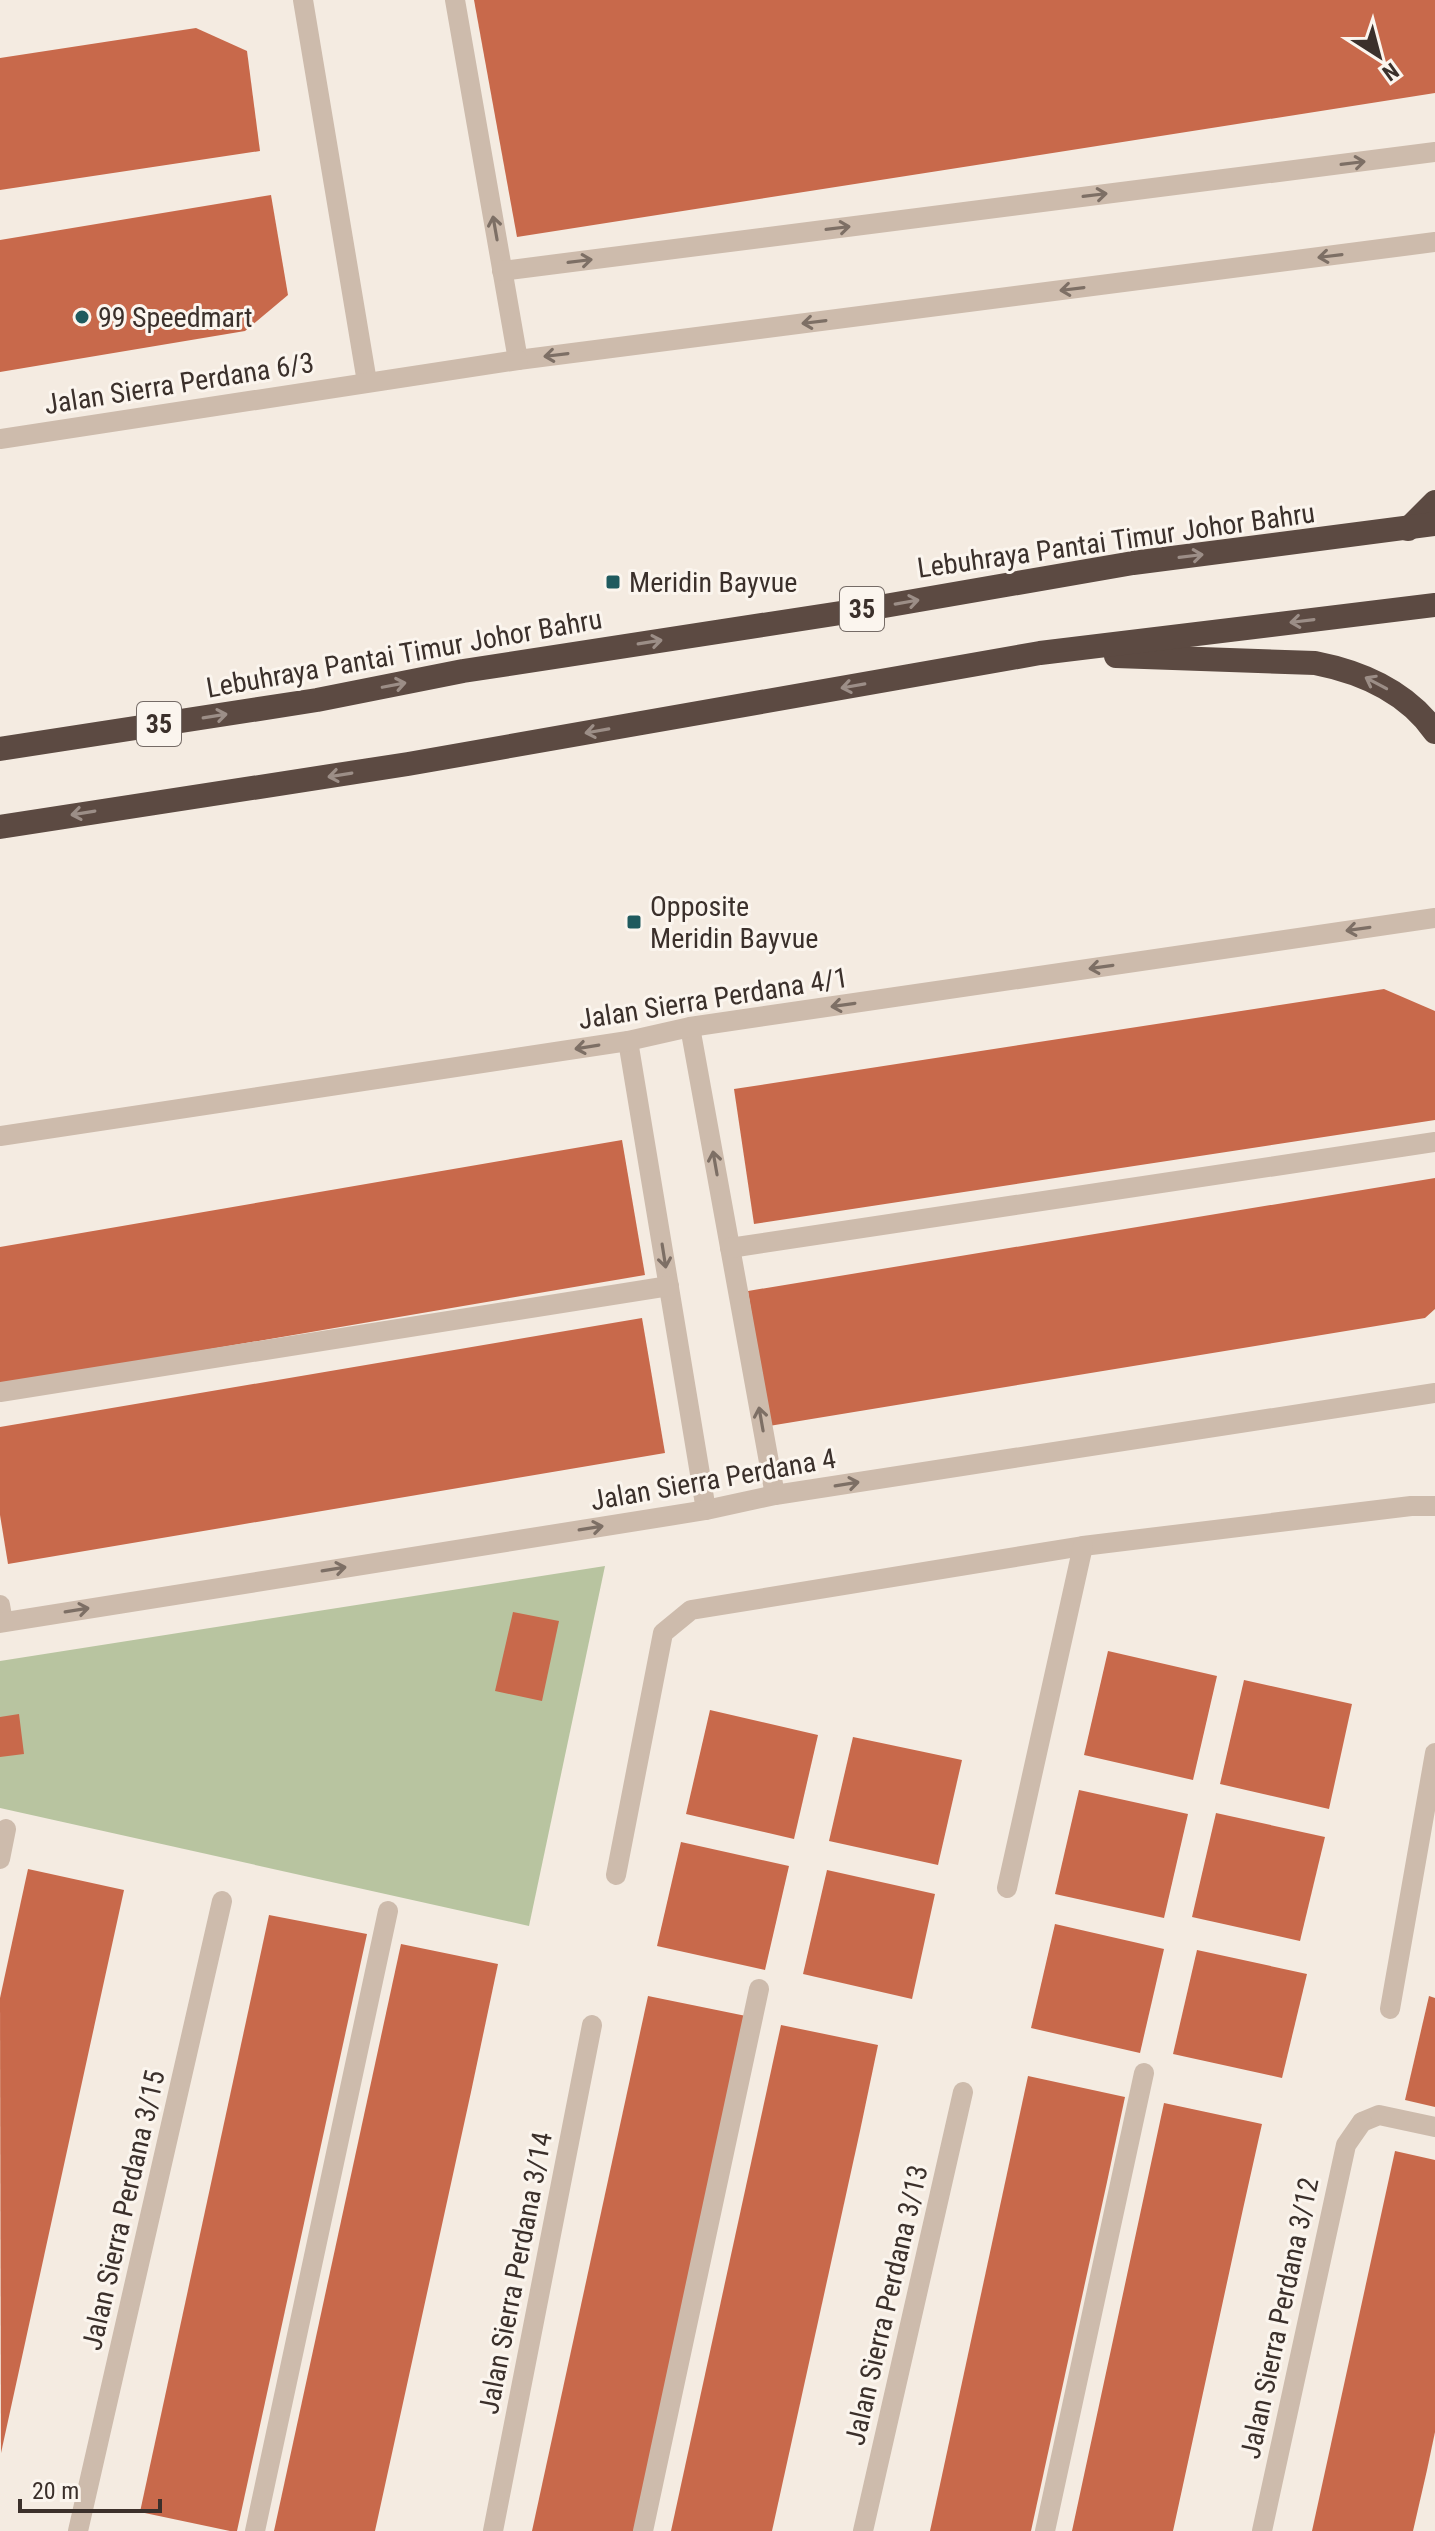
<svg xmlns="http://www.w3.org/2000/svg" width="1435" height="2531" viewBox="0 0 1435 2531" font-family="'Roboto Condensed',sans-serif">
<rect width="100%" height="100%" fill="#f4ebe1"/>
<!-- green -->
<polygon fill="#b8c4a0" points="605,1566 529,1926 0,1808 0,1661"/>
<!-- building -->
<g fill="#c8694b">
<polygon points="474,0 1435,0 1435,93 517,237"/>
<polygon points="196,28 247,51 260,151 0,190 0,58"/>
<polygon points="271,195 288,295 245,331 0,372 0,240"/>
<polygon points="1384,989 1435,1011 1435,1120 754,1224 734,1089"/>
<polygon points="622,1140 645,1275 0,1385 0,1247"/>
<polygon points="1435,1178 1435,1309 1425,1318 769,1426 748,1291"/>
<polygon points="642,1318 665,1453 8,1564 0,1515 0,1427"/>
<polygon points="513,1612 559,1621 542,1701 495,1691"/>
<polygon points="1108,1651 1217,1676 1193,1780 1084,1755"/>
<polygon points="1244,1680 1352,1704 1329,1809 1220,1784"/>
<polygon points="710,1710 818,1735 794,1839 686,1814"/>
<polygon points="19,1714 24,1754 0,1757 0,1717"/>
<polygon points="853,1737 962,1760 938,1865 829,1841"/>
<polygon points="1079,1790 1188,1814 1164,1918 1055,1894"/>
<polygon points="1216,1813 1325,1837 1300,1941 1192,1917"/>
<polygon points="681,1842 789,1866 765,1970 657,1946"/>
<polygon points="28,1869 124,1890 1,2453 0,1998"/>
<polygon points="827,1870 935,1894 912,1999 803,1974"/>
<polygon points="269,1915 367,1934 237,2531 230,2531 140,2512"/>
<polygon points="1055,1924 1164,1949 1140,2053 1031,2028"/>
<polygon points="401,1944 498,1964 471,2092 375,2531 274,2531"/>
<polygon points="1197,1950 1307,1974 1282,2078 1173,2054"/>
<polygon points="648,1996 746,2016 634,2531 532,2531"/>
<polygon points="1429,1996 1435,1998 1435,2107 1405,2100"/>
<polygon points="781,2025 878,2045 860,2131 772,2531 671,2531"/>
<polygon points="1028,2076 1125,2097 1107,2182 1031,2531 930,2531"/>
<polygon points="1164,2103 1262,2124 1243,2209 1173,2531 1072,2531"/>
<polygon points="1395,2151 1435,2160 1435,2432 1427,2470 1413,2531 1312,2531"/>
</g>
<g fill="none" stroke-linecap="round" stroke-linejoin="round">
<!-- lane -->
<g stroke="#cdbbac" stroke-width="20">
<polyline points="455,0 518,360 1435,242"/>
<polyline points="502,271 1435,152"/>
<polyline points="690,1027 775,1495"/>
<polyline points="628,1041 706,1510"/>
<polyline points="730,1248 1435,1142"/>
<polyline points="0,1392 669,1286"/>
<polyline points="0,1605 3,1622"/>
<polyline points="0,1859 6,1829"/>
<polyline points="1362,2122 1379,2115 1435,2127"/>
<polyline points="255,2531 388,1911"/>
<polyline points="643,2531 759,1989"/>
<polyline points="1045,2531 1144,2073"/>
</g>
<!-- street -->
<g stroke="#cdbbac" stroke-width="20">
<polyline points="303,0 367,382"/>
<polyline points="0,439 518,360"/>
<polyline points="0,1136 628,1041 690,1027 1435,918"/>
<polyline points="0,1623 706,1510 775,1495 1435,1393"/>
<polyline points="616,1875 663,1633 691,1610 1083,1546 1411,1506 1435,1506"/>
<polyline points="1007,1888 1083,1546"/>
<polyline points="1390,2009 1435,1753"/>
<polyline points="78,2531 222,1901"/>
<polyline points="493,2531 592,2025"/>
<polyline points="863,2531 963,2092"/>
<polyline points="1262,2531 1346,2145 1362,2122"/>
</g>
<!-- highway -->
<g stroke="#5c4a42" stroke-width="24">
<polyline points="1408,529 1435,502"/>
<path d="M 1116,656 L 1315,663 C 1361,672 1407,692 1435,732"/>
<polyline points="0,749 317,700 463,671 873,608 1133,563 1435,524"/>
<polyline points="0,827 408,764 1040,653 1435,605"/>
</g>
</g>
<!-- one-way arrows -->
<defs><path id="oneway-shaft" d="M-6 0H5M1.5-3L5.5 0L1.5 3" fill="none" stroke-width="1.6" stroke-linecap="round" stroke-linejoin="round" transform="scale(2)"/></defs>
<g stroke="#7d6f65">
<use href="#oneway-shaft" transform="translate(1353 163) rotate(-7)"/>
<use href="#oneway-shaft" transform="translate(1095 195) rotate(-7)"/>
<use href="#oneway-shaft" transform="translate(495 228) rotate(-100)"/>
<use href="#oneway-shaft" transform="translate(838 228) rotate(-7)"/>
<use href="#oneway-shaft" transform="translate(1330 256) rotate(173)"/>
<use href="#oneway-shaft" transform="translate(580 261) rotate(-7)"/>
<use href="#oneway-shaft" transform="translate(1072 289) rotate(173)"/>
<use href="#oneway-shaft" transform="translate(814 322) rotate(173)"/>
<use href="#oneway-shaft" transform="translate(556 355) rotate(173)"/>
<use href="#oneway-shaft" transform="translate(1358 929) rotate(172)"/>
<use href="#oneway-shaft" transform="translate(1101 967) rotate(172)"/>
<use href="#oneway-shaft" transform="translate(843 1005) rotate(172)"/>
<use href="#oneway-shaft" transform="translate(587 1047) rotate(171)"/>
<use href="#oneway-shaft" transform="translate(715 1163) rotate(-100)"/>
<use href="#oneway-shaft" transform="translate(664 1256) rotate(81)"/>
<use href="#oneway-shaft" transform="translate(761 1419) rotate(-100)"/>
<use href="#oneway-shaft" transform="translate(847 1484) rotate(-9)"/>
<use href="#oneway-shaft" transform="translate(591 1528) rotate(-9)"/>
<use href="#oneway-shaft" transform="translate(334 1569) rotate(-9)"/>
<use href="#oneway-shaft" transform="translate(77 1610) rotate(-9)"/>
</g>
<g stroke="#9c8e87">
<use href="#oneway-shaft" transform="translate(1191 556) rotate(-7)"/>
<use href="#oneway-shaft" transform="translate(907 602) rotate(-10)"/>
<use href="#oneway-shaft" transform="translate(1302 621) rotate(173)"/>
<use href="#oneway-shaft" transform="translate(650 642) rotate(-9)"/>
<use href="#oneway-shaft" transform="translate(1376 683) rotate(-152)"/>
<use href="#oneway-shaft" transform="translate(394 685) rotate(-11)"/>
<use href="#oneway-shaft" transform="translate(853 686) rotate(170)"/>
<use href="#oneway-shaft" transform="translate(215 716) rotate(-9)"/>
<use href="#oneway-shaft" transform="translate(597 731) rotate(170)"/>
<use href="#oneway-shaft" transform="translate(340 775) rotate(171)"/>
<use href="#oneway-shaft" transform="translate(83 813) rotate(171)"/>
</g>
<!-- markers -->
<g fill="#1f5a5e" stroke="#fbf5ee" stroke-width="3">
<circle cx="82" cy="317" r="8"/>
<rect x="605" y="574" width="16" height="16" rx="4"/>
<rect x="626" y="914" width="16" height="16" rx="4"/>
</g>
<g text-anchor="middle" stroke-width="6" stroke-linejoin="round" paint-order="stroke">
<!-- shield labels -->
<g fill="#fbf5ee" stroke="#756b66" stroke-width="2">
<rect x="840" y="587" width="44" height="44" rx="6"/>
<rect x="137" y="702" width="44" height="44" rx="6"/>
</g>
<g font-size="26" font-weight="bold" fill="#3b302b">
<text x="862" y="618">35</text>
<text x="159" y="733">35</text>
</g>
<!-- poi labels -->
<g font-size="28" fill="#3b302b" stroke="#fbf5ee" text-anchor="start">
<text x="98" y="327">99 Speedmart</text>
<text x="629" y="592">Meridin Bayvue</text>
<text x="650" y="916">Opposite<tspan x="650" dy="32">Meridin Bayvue</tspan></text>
</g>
<!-- street labels -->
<g font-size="28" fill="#3b302b" stroke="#fbf5ee">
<text transform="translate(179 383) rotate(-9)" y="10">Jalan Sierra Perdana 6/3</text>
<text transform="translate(1116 540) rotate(-8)" y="10">Lebuhraya Pantai Timur Johor Bahru</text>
<text transform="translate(404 653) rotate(-10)" y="10">Lebuhraya Pantai Timur Johor Bahru</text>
<text transform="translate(713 998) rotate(-9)" y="10">Jalan Sierra Perdana 4/1</text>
<text transform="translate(713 1479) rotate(-10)" y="10">Jalan Sierra Perdana 4</text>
<text transform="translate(123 2210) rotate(-77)" y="10">Jalan Sierra Perdana 3/15</text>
<text transform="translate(515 2273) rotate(-79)" y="10">Jalan Sierra Perdana 3/14</text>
<text transform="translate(886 2305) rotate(-77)" y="10">Jalan Sierra Perdana 3/13</text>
<text transform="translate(1279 2318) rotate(-78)" y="10">Jalan Sierra Perdana 3/12</text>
</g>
</g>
<!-- north arrow -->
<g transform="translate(1379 56) rotate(144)" stroke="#fbf5ee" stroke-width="6" paint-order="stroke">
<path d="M0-6L14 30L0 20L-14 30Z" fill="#3b302b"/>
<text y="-12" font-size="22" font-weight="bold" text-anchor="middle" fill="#3b302b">N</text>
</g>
<!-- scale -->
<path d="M20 2499v12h140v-12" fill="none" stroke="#3b302b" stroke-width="4"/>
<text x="32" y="2499" font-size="24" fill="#3b302b" stroke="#fbf5ee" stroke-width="6" paint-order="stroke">20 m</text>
</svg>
